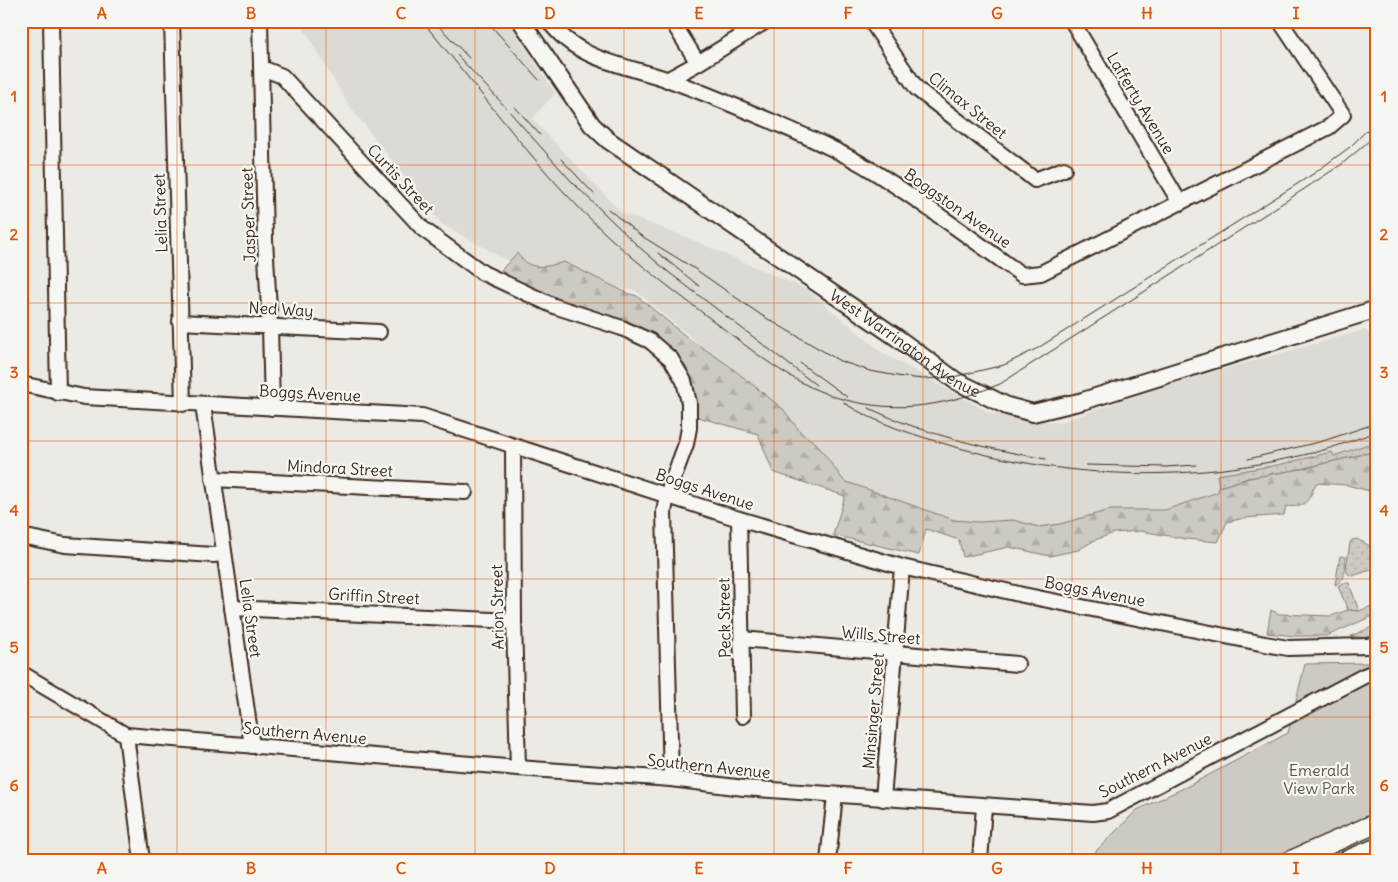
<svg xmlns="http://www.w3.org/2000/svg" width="1398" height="882" viewBox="0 0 1398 882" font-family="Delius,sans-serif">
<defs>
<pattern id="grass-dots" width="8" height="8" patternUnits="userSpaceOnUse" patternTransform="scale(1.25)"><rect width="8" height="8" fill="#cdcac4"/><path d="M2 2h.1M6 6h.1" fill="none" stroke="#b1aea8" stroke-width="1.8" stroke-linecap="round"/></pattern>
<pattern id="forest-firs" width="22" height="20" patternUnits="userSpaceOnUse" patternTransform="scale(1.25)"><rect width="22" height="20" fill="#cdcac4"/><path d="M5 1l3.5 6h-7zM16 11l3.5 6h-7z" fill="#b1aea8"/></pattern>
</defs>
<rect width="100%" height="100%" fill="#ebeae5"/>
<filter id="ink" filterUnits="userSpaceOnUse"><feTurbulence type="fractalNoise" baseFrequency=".02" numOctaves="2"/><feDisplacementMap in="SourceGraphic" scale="10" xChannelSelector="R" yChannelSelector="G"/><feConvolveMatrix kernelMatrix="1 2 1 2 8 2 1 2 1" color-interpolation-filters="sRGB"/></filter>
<g filter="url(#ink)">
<!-- built -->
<polygon fill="#dcdad4" points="299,21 508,21 555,93 532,119 622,213 688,238 806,289 883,353 992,414 1058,423 1164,386 1364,330 1377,338 1377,456 1064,535 961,537 848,493 770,404 635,290 547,283 442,224 348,104"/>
<!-- grass -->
<g fill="url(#grass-dots)" stroke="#847a71">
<polygon points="1377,441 1377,451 1301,469 1249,478 1219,487 1217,475 1278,465 1332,452 1334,456"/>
<polygon points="1357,539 1377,550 1377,568 1352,576 1348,574 1346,569 1350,543 1352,540"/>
<path d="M 1340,556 L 1346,557 C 1344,570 1348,578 1335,585 Z"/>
<polygon points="1343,583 1349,583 1359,611 1348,610 1338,586"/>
<polygon points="1377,625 1377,636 1366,638 1351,636"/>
</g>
<!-- forest -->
<g fill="url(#forest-firs)" stroke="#847a71">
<path d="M 517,253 C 530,272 545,267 564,262 L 627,293 L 637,296 L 688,338 L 728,365 L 783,409 L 802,434 L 816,443 L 844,481 L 954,520 L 979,522 L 1013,520 L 1039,527 L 1060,524 L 1110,510 L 1165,510 L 1218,492 L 1219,487 L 1249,478 L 1301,469 L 1377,451 L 1377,493 L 1347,485 L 1316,483 C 1309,500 1306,509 1286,506 L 1284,515 L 1244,518 L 1227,522 L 1218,542 L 1186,539 L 1141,531 L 1114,533 L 1095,540 L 1078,550 L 1050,556 L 1009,547 L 963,557 L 959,540 L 926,529 L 919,555 L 833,535 L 845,496 L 773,472 L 758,434 L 698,417 C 694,397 690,372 677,356 C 654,328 588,313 554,300 C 534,293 517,282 501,270 Z"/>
<polygon points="1377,604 1377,614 1327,636 1295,636 1267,633 1271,610 1279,614 1331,616 1348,610 1359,611"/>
</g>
<!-- green -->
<polygon fill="#cdcac4" stroke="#847a71" points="1377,660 1377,814 1277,861 1086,861 1137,810 1188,786 1288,733 1305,664 1367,663"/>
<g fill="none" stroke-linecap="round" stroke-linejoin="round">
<!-- minor casing -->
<g stroke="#3b2a1e" stroke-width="18">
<g id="minor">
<polyline points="51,21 58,393"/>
<polyline points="172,21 183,404"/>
<polyline points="260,21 265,240 270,326 272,408"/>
<path d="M 549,21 C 577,61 626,65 669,80 C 703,92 737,107 771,121 C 805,136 841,151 873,171 C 924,203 973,240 1022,275 L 1041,273 L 1329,127 L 1343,115 L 1280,21"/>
<polyline points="672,21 698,63"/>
<polyline points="871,21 917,89 1035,180 1064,169"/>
<polyline points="1072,21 1180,203"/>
<polyline points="262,68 282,76 423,229 483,273 554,306 622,328 650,341 671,359 684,381 689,403 689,428 686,444 667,495 664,512 671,779"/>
<polyline points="667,80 698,63 766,21"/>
<polyline points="180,322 379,332"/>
<polyline points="21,384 84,397 422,416 739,519 902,567 1023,595 1265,644 1288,648 1367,646 1377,644"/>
<polyline points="203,405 252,746"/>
<polyline points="513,446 514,621 518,768"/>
<polyline points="213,479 465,492"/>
<polyline points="739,519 743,716"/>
<polyline points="21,536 65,545 213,555 224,554"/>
<polyline points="232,608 514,621"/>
<polyline points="742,639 1017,664"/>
<polyline points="21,673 126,735 518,768 671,779 744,788 1093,813 1108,811 1364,676 1377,671"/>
<polyline points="126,735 142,861"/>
<polyline points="883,799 902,567"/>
<polyline points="828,861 835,795"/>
<polyline points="980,861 984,806"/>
</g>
</g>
<!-- major casing -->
<g stroke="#3b2a1e" stroke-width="20">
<g id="major">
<path id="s1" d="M 521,21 L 592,125 L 608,140 L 896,337 L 956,381 L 1007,406 L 1033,413 L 1083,401 L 1377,309"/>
</g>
</g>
<!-- highway casing -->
<g stroke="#3b2a1e" stroke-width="22">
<g id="highway">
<polyline points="1290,861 1377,823"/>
<polyline points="1346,861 1377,848"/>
</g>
</g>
<!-- minor -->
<use href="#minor" stroke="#f6f6f2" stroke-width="14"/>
<!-- major -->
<use href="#major" stroke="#f6f6f2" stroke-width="16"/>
<!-- highway -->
<use href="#highway" stroke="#f6f6f2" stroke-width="19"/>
<!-- tram -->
<g stroke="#3b2a1e" stroke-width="1">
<path d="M 422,21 C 483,93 538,172 608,236 C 643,268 682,297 720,326 C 758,355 798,388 846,400 C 901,414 948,405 1000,384 L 1289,199 L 1342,164 L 1377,134"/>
<polyline points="434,21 469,58"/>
<polyline points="487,21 539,80"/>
<polyline points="457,55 499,100 572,182 638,246 667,271 816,385"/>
<polyline points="515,107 540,135"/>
<polyline points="561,159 594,194"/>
<polyline points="608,209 640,235 695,269 761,315 840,361 870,371 903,377 924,379 953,377 1004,365 1038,348 1313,174 1350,147 1377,120"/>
<polyline points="658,253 699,286"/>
<polyline points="800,363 847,397"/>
<path d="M 844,403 C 877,424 915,435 952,446 C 1074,480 1189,483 1312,453 C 1334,448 1355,439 1377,432"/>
<path d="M 869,408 C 922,434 989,449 1046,459"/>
<polyline points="1248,459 1323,441 1377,423"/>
<polyline points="1086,465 1166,467 1196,465"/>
</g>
</g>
</g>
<!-- grid -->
<path fill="none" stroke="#df570d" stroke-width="1" stroke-opacity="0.55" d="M 177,21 L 177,861M 326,21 L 326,861M 475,21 L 475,861M 624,21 L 624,861M 774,21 L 774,861M 923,21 L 923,861M 1072,21 L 1072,861M 1221,21 L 1221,861M 21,165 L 1377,165M 21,303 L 1377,303M 21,441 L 1377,441M 21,579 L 1377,579M 21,717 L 1377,717"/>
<g text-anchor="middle" stroke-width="4.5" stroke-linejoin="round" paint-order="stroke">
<!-- street labels -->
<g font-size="16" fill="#3b2a1e" stroke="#f6f6f2">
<text transform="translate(1141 103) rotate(59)" y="6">Lafferty Avenue</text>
<text transform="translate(968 105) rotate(39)" y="6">Climax Street</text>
<text transform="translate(401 179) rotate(47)" y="6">Curtis Street</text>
<text transform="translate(958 208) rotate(35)" y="6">Boggston Avenue</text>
<text transform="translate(160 213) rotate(-92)" y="6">Lelia Street</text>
<text transform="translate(248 215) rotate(-92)" y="6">Jasper Street</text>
<text transform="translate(281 309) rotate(3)" y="6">Ned Way</text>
<text dy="6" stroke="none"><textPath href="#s1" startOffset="508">West Warrington Avenue</textPath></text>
<text transform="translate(310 393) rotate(3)" y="6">Boggs Avenue</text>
<text transform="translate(340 468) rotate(3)" y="6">Mindora Street</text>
<text transform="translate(705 489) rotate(18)" y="6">Boggs Avenue</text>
<text transform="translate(1095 591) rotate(11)" y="6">Boggs Avenue</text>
<text transform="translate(374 596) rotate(3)" y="6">Griffin Street</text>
<text transform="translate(497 607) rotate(-91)" y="6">Arion Street</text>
<text transform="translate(251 618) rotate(82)" y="6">Lelia Street</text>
<text transform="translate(724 618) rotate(-91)" y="6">Peck Street</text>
<text transform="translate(881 635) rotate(5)" y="6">Wills Street</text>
<text transform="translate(873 711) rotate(-85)" y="6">Minsinger Street</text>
<text transform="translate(305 733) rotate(5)" y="6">Southern Avenue</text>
<text transform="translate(1155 765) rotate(-27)" y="6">Southern Avenue</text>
<text transform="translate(709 766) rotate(6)" y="6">Southern Avenue</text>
</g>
<!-- park labels -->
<g font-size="16" fill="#605248" stroke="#f6f6f2">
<text x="1319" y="776">Emerald<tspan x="1319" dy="18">View Park</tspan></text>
</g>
</g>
<!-- margin -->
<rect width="1398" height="882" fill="none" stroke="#f6f6f2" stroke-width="55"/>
<rect x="28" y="28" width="1342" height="826" fill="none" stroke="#df570d" stroke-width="2"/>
<g font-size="16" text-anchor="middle" font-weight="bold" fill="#df570d">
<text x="102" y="19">A</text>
<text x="251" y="19">B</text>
<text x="401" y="19">C</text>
<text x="550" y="19">D</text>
<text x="699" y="19">E</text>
<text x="848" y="19">F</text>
<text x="997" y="19">G</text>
<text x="1147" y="19">H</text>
<text x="1296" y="19">I</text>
<text x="14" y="102">1</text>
<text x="1384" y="102">1</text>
<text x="14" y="240">2</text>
<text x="1384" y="240">2</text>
<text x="14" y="378">3</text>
<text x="1384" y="378">3</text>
<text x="14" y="516">4</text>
<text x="1384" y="516">4</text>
<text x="14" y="653">5</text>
<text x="1384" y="653">5</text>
<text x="14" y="791">6</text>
<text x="1384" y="791">6</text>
<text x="102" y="874">A</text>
<text x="251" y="874">B</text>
<text x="401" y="874">C</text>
<text x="550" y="874">D</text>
<text x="699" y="874">E</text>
<text x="848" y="874">F</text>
<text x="997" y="874">G</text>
<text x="1147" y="874">H</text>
<text x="1296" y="874">I</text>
</g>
</svg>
